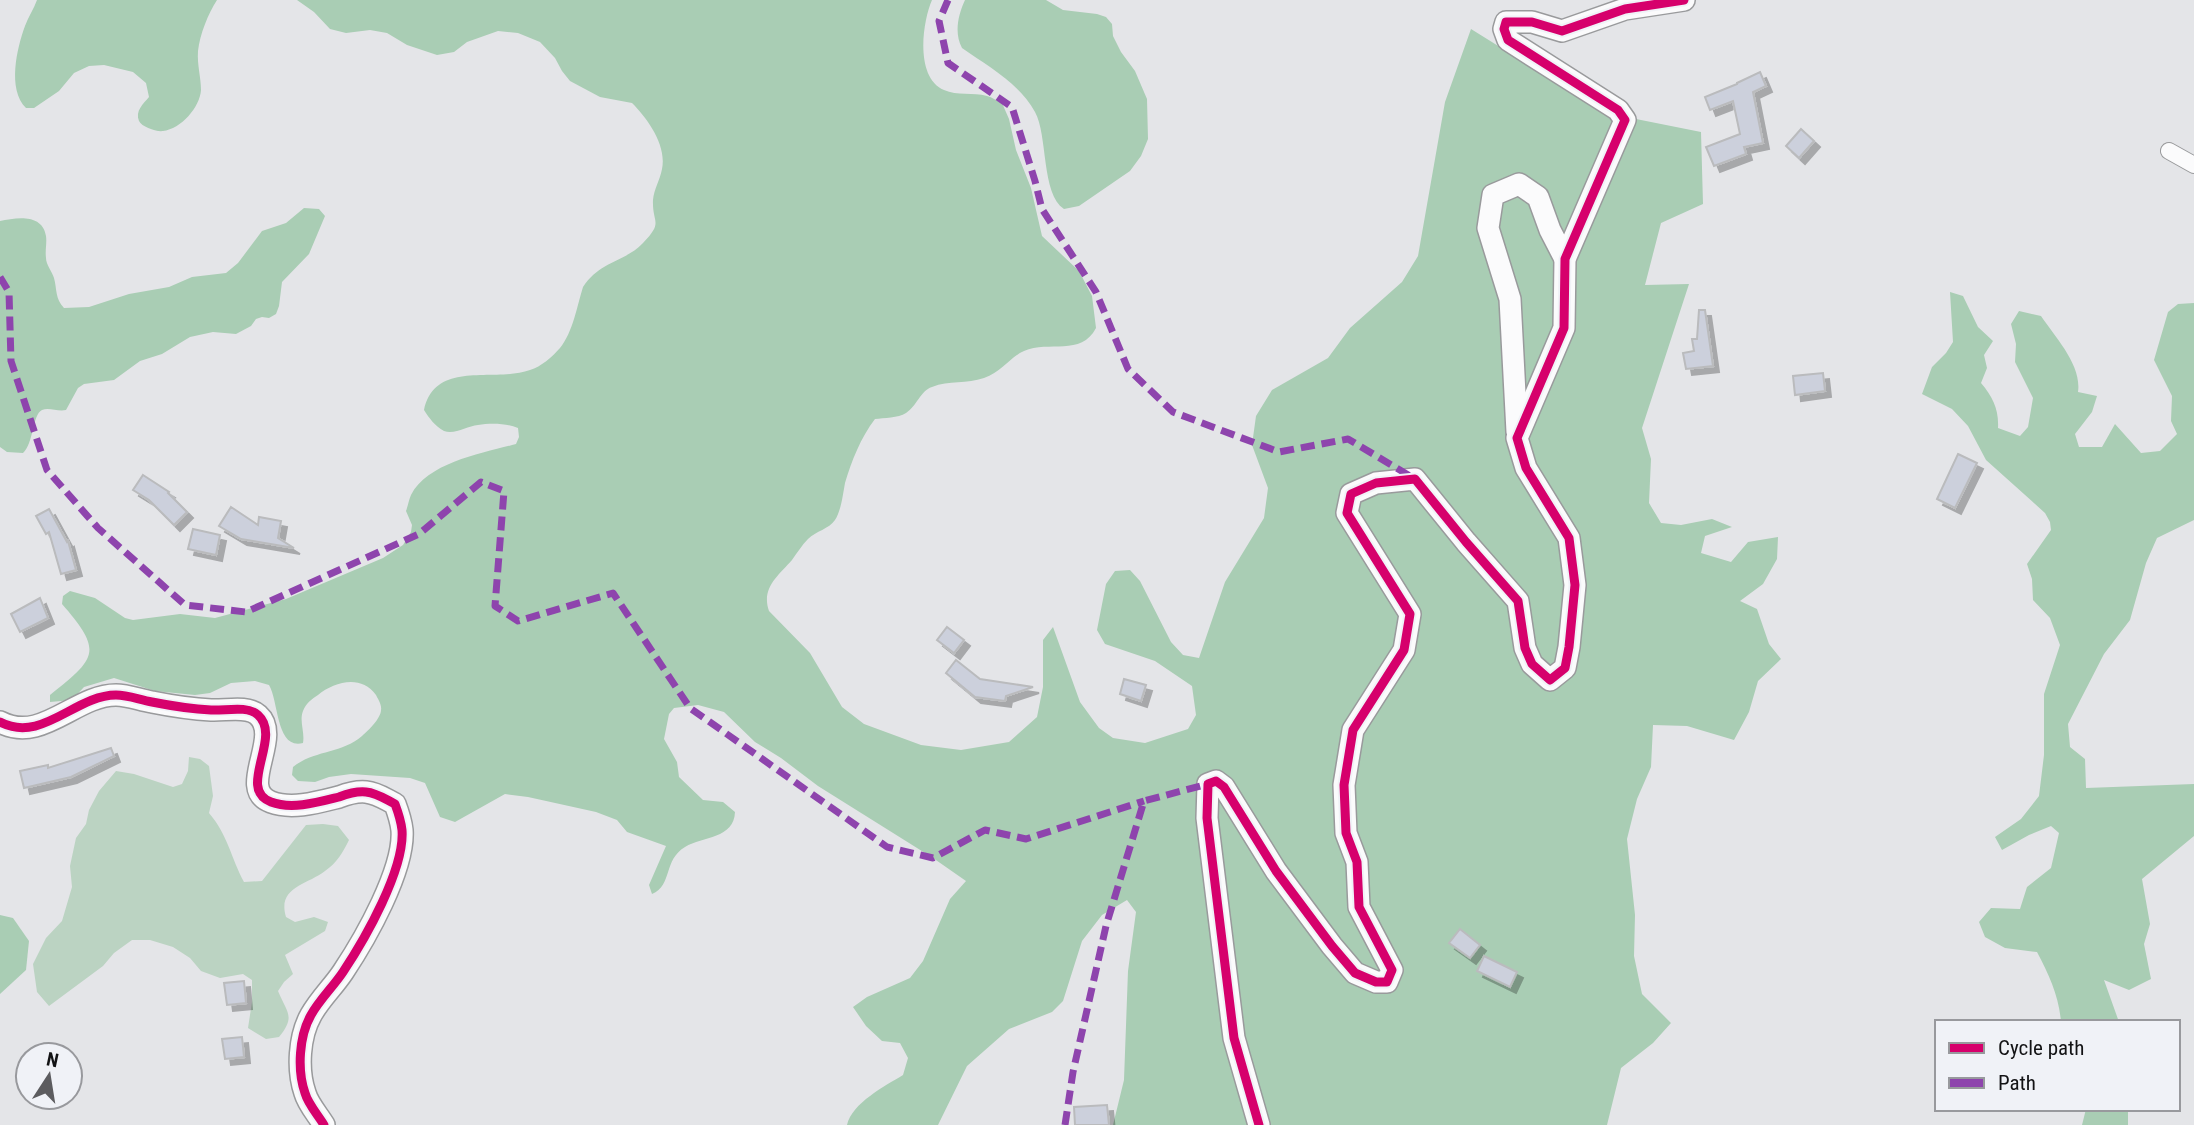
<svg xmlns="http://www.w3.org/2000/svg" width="2194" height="1125" viewBox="0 0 2194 1125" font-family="'Roboto Condensed',sans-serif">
<defs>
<filter id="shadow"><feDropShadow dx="6" dy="6" stdDeviation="0" flood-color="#0004"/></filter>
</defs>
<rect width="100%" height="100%" fill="#e4e5e8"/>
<!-- green -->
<path fill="#bbd3c2" d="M 189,757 L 200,759 L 209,766 L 213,796 L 209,813 C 228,835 231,858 244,882 L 262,881 L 306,825 L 323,824 L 338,826 L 349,840 C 343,852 337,863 325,871 C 307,885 277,887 286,917 L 295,922 L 314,917 L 328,922 L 325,931 L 285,955 L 293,974 L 284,982 L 278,991 C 287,1013 296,1016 279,1037 L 266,1039 L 248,1028 L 252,1002 L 252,980 L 243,974 L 220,978 L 201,971 L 190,958 L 173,947 L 150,940 L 132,940 L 114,953 L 103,966 L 49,1006 L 37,992 L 33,964 L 46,938 L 62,921 L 72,887 L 70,866 L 76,838 L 86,824 L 89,810 L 99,791 L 116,771 L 134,774 L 173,787 L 182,784 L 188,771 Z"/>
<!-- forest -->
<g fill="#a9cdb4">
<path d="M 37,0 L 217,0 C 208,14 200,34 198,51 C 197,65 201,77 201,90 C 200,107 181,129 163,131 C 156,132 142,127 139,121 C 135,111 143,104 149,97 L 146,83 L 133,72 L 104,65 L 89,66 L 74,73 L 59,91 L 34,108 L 26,108 C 7,89 17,48 25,26 C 28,17 34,9 37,0 Z"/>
<path d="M 297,0 L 932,0 C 922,23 915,78 944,90 C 957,96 973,92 987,96 C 992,97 997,101 1002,103 L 1009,119 L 1016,150 L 1031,188 L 1042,236 L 1079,271 L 1092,296 L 1096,328 C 1081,357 1049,340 1024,351 C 1010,357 1002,372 984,378 C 967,384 949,380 932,387 C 920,391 917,406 906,413 C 898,418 884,418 875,419 C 861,437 851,462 845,483 C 843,494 841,511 835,520 C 829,529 816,531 808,539 C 802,545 797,553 792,560 C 778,576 761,588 769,611 L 810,653 L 842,707 L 864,724 L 921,745 L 961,750 L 1009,742 L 1037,717 L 1043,687 L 1043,640 L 1053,627 L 1080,702 L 1099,728 L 1113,738 L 1145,743 L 1188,729 L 1196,715 L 1192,686 L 1155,661 L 1105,644 L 1097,630 L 1106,584 L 1115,571 L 1130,570 L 1140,581 L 1171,642 L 1183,655 L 1199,658 L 1225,582 L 1264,518 L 1268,488 L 1252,445 L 1256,416 L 1272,390 L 1328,358 L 1350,328 L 1402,282 L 1418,256 L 1445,102 L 1471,29 L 1606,113 L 1701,132 L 1703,204 L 1661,223 L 1645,285 L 1689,284 L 1642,428 L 1651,459 L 1649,503 L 1661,523 L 1681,525 L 1712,519 L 1732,527 L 1705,536 L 1701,553 L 1731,562 L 1748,542 L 1778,537 L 1777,559 L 1763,584 L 1740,601 L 1757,609 L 1769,644 L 1781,659 L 1758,681 L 1749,712 L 1734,740 L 1687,726 L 1653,725 L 1651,767 L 1637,799 L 1627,839 L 1635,915 L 1634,956 L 1642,994 L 1671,1023 L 1653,1043 L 1621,1068 L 1607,1125 L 1113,1125 L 1124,1080 L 1128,971 L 1136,912 L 1127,900 L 1102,915 L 1082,941 L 1063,1001 L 1052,1012 L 1009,1029 L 967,1066 L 938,1125 L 847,1125 C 852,1103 885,1086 903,1075 L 908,1058 L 900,1043 L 882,1041 L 866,1026 L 853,1007 L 867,997 L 910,978 L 923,961 L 950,899 L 966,881 L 933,858 L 818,786 L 781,758 L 755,742 L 724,712 L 698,705 L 674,708 L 669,714 L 664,739 L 677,762 L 679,777 L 703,800 L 723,802 L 735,812 C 734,839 703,836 685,847 C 663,860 673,885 652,894 L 649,885 L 666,846 L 627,832 L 617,820 L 596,812 L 528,797 L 505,794 L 455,822 L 440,817 L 425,783 L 410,778 L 351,774 L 329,777 L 315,782 L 298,781 L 292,775 L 293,767 C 314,750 341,754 362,736 C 369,730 381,718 381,710 C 382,705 378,699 376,695 C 361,674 334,682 318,695 C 312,699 306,703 303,711 C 299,721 305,732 303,743 C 276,750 279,702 269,685 L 255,681 L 231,683 L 210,693 L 195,695 L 155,691 L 114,678 L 84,687 L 72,700 L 50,702 L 50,695 C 96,658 104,652 62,604 L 63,596 L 70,591 L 95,598 L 125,618 L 133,620 L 180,614 L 215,618 L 286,599 L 383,558 L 403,545 L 411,532 L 412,525 L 406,511 C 408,506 409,499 411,495 C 428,462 484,453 516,444 L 519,437 L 518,428 C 506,423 490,423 478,425 C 467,426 455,435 444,431 C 435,426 429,418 424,410 C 435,359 495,383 530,370 C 541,367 553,356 560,348 C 573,332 577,306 583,287 C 600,261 625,262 643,243 C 664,221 652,224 653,200 C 654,189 660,180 662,169 C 667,145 647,118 632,103 L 600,97 L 570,81 L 562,71 L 555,58 L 540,42 L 518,33 L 498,31 L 467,42 L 454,52 L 437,55 L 407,45 L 387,33 L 370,30 L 346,33 L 330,29 L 314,12 Z"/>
<path d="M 965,0 L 1046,0 L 1063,10 L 1097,14 L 1106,17 L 1112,24 L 1113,36 L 1121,52 L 1135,71 L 1147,99 L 1148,139 L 1141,156 L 1130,171 L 1079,206 L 1064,209 C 1041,194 1048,135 1035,112 C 1019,83 989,67 962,48 C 954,33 958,15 965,0 Z"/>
<path d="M 304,208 L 319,209 L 325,216 L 309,254 L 282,282 L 279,306 L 276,314 L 269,318 L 262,317 L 256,319 L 251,326 L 236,334 L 213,332 L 190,337 L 162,354 L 140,361 L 114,380 L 84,384 L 78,388 L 66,410 C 58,412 49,407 42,410 C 32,415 34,443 23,453 L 7,452 L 0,447 L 0,221 C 16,218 42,213 46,236 C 47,243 45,250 46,258 C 46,265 52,271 54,278 C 57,289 55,299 64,308 L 89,307 L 129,294 L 169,287 L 192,277 L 226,273 L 238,263 L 262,231 L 286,223 Z"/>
<path d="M 1950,292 L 1963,296 L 1978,327 L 1993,341 L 1984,355 L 1987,368 L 1981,383 C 1993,397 1999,410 1998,428 L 2020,436 L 2028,427 L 2033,398 L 2015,362 L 2016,344 L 2011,324 L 2019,311 L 2041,316 C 2055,337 2082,365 2078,392 L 2097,396 L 2092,412 L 2075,434 L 2079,447 L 2102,447 L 2115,424 L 2141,453 L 2160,451 L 2177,434 L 2171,421 L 2172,396 L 2154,360 L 2168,312 L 2178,304 L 2194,303 L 2194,520 L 2157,538 L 2146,563 L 2130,620 L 2104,654 L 2068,724 L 2070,747 L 2085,759 L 2086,788 L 2194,784 L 2194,836 L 2142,879 L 2150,924 L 2144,944 L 2151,979 L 2129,990 L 2104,980 L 2119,1022 L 2061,1022 C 2059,996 2049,975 2037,952 L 2005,948 L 1985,937 L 1979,922 L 1991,908 L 2020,909 L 2027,887 L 2051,868 L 2059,833 L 2051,826 L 2029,835 L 2002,850 L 1995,837 L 2021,819 L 2039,796 L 2044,755 L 2044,694 L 2060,645 L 2050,618 L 2033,600 L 2032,579 L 2027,564 L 2051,530 L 2050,522 L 2045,513 L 1986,460 L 1968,426 L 1952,409 L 1922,394 L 1932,367 L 1946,353 L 1953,342 Z"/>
<polygon points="0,915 13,918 29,941 26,970 0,994"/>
<polygon points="2086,1109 2128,1109 2128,1125 2082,1125"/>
</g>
<!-- building -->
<g fill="#ccd0dc" stroke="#babbbd" stroke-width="2" filter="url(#shadow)">
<polygon points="1760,72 1766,86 1753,92 1763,143 1744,147 1746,154 1714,166 1706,147 1740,134 1733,101 1710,110 1705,97 1737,84 1737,83"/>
<polygon points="1801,129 1814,141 1799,158 1786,146"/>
<polygon points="1699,310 1705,310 1713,366 1686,369 1683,353 1694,351 1692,339 1697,339"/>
<polygon points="1823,373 1825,391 1795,395 1793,376"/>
<polygon points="1958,454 1977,463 1955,508 1937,499"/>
<polygon points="143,475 169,492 168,493 187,512 174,525 149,500 133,490"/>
<polygon points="231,507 258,525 259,517 281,521 278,538 294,548 241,539 219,526"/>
<polygon points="49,509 67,542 68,541 76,570 61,574 49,532 46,534 36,516"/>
<polygon points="193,529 220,535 216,555 188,549"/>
<polygon points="40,598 48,618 20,632 11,614"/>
<polygon points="947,627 964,640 954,653 937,640"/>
<polygon points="956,660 980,679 1033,687 1006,696 1005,701 975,697 946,673"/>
<polygon points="1124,679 1146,685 1141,701 1120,694"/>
<polygon points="111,748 114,756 71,777 24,788 20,771 48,765 48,768"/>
<polygon points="1460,929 1480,945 1470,958 1449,943"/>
<polygon points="1484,956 1517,972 1510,987 1477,971"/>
<polygon points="244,981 246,1003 227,1005 224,983"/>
<polygon points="242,1037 244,1057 225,1059 222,1039"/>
<polygon points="1107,1105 1109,1125 1075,1125 1074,1107"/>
</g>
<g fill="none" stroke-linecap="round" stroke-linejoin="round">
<!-- minor casing -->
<g stroke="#999a9c" stroke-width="18">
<polyline id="minor" points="2169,151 2194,165"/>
</g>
<!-- tertiary casing -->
<g stroke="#999a9c" stroke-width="24">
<g id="tertiary">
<polyline points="1517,432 1510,299 1488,228 1493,195 1519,184 1538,197 1550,230 1565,259"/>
<path d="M 0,722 C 42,744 75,695 116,695 C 128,695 140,700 152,702 C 172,706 191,709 211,710 C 225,711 247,705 258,715 C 283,737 236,789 271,802 C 292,810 319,802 339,797 C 347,794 357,791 366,792 C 377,793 385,799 395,804 C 398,812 401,821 402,830 C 405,869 365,939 343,972 C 333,987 320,999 311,1015 C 299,1036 297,1070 305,1093 C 308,1104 318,1115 324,1125"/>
<polyline points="1259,1125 1234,1038 1207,818 1208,784 1216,781 1224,787 1276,871 1332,946 1355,973 1376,982 1387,982 1392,970 1359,907 1357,862 1346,833 1344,785 1353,730 1404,650 1410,614 1347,513 1351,494 1376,483 1415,479 1466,542 1518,601 1525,648 1532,664 1550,680 1565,668 1569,647 1575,585 1569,538 1526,468 1517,438 1564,328 1565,259 1625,120 1618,110 1508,40 1504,29 1506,22 1532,22 1562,31 1625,9 1684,0"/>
</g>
</g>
<!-- minor -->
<use href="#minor" stroke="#fbfbfc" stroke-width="16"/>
<!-- tertiary -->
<use href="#tertiary" stroke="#fbfbfc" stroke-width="21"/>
<!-- quiet -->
<g stroke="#8e44ad" stroke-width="7" stroke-dasharray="14 7" stroke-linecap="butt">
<polyline points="948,0 939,21 948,63 1012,107 1035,181 1042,209 1096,292 1128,369 1173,412 1279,452 1348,439 1415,479"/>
<polyline points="0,277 9,292 11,361 47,470 98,528 185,605 246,612 419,534 481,482 504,491 495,606 518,621 613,593 690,708 887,847 933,858 985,830 1026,839 1144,801"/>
<polyline points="1065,1125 1073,1072 1106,926 1144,801 1208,784"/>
</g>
<!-- cycleway casing -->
<g stroke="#f0f2f7" stroke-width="13">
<g id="cycleway">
<path d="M 0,722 C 42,744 75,695 116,695 C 128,695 140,700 152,702 C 172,706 191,709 211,710 C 225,711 247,705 258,715 C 283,737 236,789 271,802 C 292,810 319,802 339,797 C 347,794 357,791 366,792 C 377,793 385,799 395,804 C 398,812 401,821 402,830 C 405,869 365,939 343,972 C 333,987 320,999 311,1015 C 299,1036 297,1070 305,1093 C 308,1104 318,1115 324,1125"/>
<polyline points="1259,1125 1234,1038 1207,818 1208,784 1216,781 1224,787 1276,871 1332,946 1355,973 1376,982 1387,982 1392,970 1359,907 1357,862 1346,833 1344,785 1353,730 1404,650 1410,614 1347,513 1351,494 1376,483 1415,479 1466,542 1518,601 1525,648 1532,664 1550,680 1565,668 1569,647 1575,585 1569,538 1526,468 1517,438 1564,328 1565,259 1625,120 1618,110 1508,40 1504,29 1506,22 1532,22 1562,31 1625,9 1684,0"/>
</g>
</g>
<!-- cycleway -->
<use href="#cycleway" stroke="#d6006c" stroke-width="9"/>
</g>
<!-- legend -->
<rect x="1935" y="1020" width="245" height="91" fill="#f0f2f7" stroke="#98999d" stroke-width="2"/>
<rect x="1949" y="1043" width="35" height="10" fill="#d6006c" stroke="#98999d" stroke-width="2"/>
<text x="1998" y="1055" font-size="21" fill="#131315">Cycle path</text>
<rect x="1949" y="1078" width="35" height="10" fill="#8e44ad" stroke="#98999d" stroke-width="2"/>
<text x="1998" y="1090" font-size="21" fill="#131315">Path</text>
<!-- north arrow -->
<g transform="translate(49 1076) rotate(12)"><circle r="33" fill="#f0f2f7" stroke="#98999d" stroke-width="2"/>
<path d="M0-5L12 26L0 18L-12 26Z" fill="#5c5c5f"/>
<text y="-10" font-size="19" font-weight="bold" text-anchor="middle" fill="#131315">N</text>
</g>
</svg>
